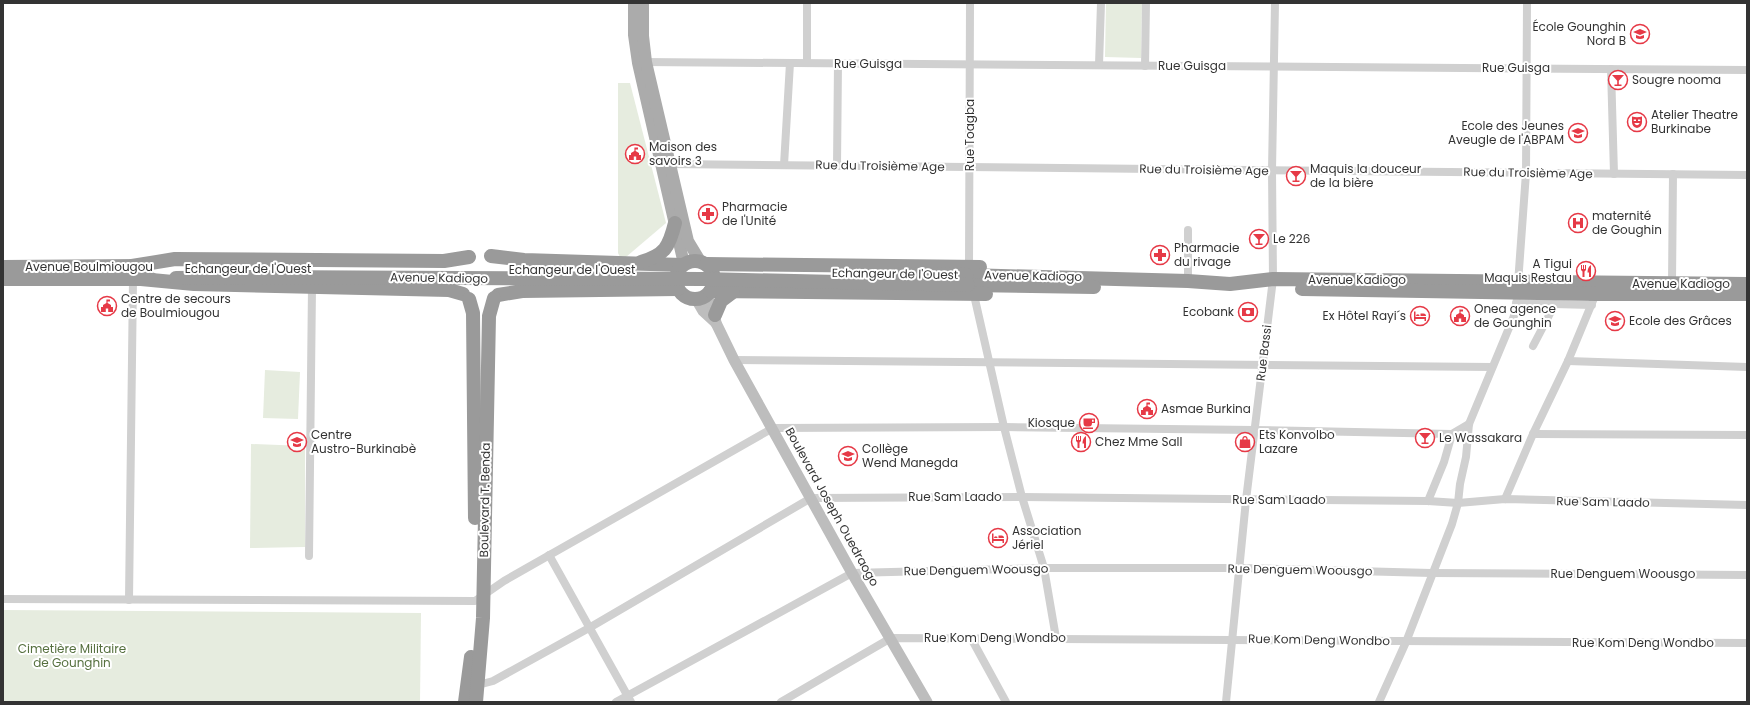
<svg xmlns="http://www.w3.org/2000/svg" width="1750" height="705" viewBox="0 0 1750 705" font-family="Poppins,sans-serif">
<rect width="100%" height="100%" fill="#fff"/>
<!-- green -->
<g fill="#e6ecdf">
<polygon points="1106,3 1142,3 1141,58 1105,57"/>
<polygon points="618,83 630,83 666,223 626,257 620,257 618,253"/>
<polygon points="265,370 300,372 298,419 263,418"/>
<polygon points="251,444 305,446 305,547 250,548"/>
<polygon points="3,610 421,613 420,702 3,702"/>
</g>
<g fill="none" stroke-linecap="round" stroke-linejoin="round">
<!-- street -->
<g stroke="#d0d0d0" stroke-width="8">
<polyline points="807,3 807,63"/>
<polyline points="642,62 1747,70"/>
<polyline points="1099,65 1101,3"/>
<polyline points="1145,66 1146,3"/>
<polyline points="1611,69 1614,174"/>
<polyline points="667,164 1747,175"/>
<polyline points="784,165 790,63"/>
<polyline points="837,166 838,63"/>
<polyline points="969,266 970,3"/>
<polyline points="1188,281 1188,230"/>
<polyline points="1672,283 1673,174"/>
<polyline points="974,295 1004,427 1022,497 1044,568 1056,638"/>
<polyline points="1516,303 1592,305"/>
<polyline points="1533,346 1555,304"/>
<polyline points="734,360 1492,367"/>
<polyline points="1568,361 1747,367"/>
<polyline points="1533,434 1747,435"/>
<polyline points="1505,499 1533,434 1568,361 1597,291"/>
<polyline points="1428,501 1444,462 1452,434 1469,424"/>
<polyline points="549,555 631,702"/>
<polyline points="309,556 312,287"/>
<polyline points="3,599 475,601 504,581 773,428 1004,427 1254,430 1452,434"/>
<polyline points="129,600 133,279"/>
<polyline points="971,638 1006,702"/>
<polyline points="478,685 493,681 589,628 811,498 1022,497 1428,501 1458,503 1505,499 1747,505"/>
<polyline points="616,702 852,573 1044,568 1240,568 1431,573 1747,575"/>
<polyline points="781,702 891,638 1747,643"/>
<polyline points="1226,702 1246,500 1273,279 1272,170 1275,3"/>
<polyline points="1379,702 1406,642 1452,524 1458,503 1460,484 1466,457 1469,424 1516,311 1526,173 1527,3"/>
</g>
<!-- secondary -->
<g stroke="#bdbdbd" stroke-width="11">
<polyline points="706,295 714,310 716,323 734,360 852,573 927,702"/>
<polyline points="696,299 703,311 716,323"/>
</g>
<!-- primary -->
<g stroke="#ababab" stroke-width="12">
<polyline points="634,3 634,35 638,63 684,264"/>
<polyline points="643,3 643,36 646,62 688,241 700,261"/>
</g>
<!-- highway -->
<g stroke="#9a9a9a" stroke-width="14">
<polyline points="491,256 524,260 682,265"/>
<circle cx="695" cy="280" r="19"/>
<path d="M 641,262 C 665,255 669,247 675,223"/>
<polyline points="706,264 980,267"/>
<polyline points="132,266 175,259 444,261 469,257"/>
<polyline points="3,267 142,266"/>
<polyline points="967,275 1188,281 1230,284 1273,279 1747,284"/>
<polyline points="3,279 151,279"/>
<polyline points="141,279 194,284 449,290 463,294"/>
<polyline points="968,285 1094,287"/>
<polyline points="1302,289 1596,294 1747,294"/>
<polyline points="710,291 986,294"/>
<polyline points="498,295 522,291 678,289"/>
<polyline points="469,299 473,313 475,518"/>
<polyline points="715,315 721,301 733,292"/>
<polyline points="465,702 471,657"/>
<polyline points="476,702 483,618 489,316 494,298"/>
</g>
<!-- highway-bridge -->
<g stroke="#9a9a9a" stroke-width="14">
<polyline points="899,274 967,275"/>
<polyline points="176,278 247,277 703,279 968,285"/>
</g>
</g>
<!-- icons -->
<defs>
<g id="school-ring" transform="scale(1)"><circle r="9.5" fill="#fff" stroke="#e63946" stroke-width="1.5"/><path d="M0-5L7-2L0 1L-7-2ZM-4 1L0 2.5L4 1V4Q0 6-4 4Z" fill="#e63946"/></g>
<g id="bar-ring" transform="scale(1)"><circle r="9.5" fill="#fff" stroke="#e63946" stroke-width="1.5"/><path d="M-6-5H6L.8 .8V4.5H3.5V6h-7V4.5H-.8V.8Z" fill="#e63946"/></g>
<g id="theatre-ring" transform="scale(1)"><circle r="9.5" fill="#fff" stroke="#e63946" stroke-width="1.5"/><path d="M-5-5.5Q0-4 5-5.5V0Q5 5 0 6Q-5 5-5 0ZM-3.3-2.5H-1v1.5H-3.3ZM1-2.5H3.3v1.5H1ZM-2.8 1Q0 5.5 2.8 1Z" fill="#e63946"/></g>
<g id="civic-ring" transform="scale(1)"><circle r="9.5" fill="#fff" stroke="#e63946" stroke-width="1.5"/><path d="M-.6-6.5H3V-4.5H.6V-3L4-1V1h2V6H-6V1h2V-1L-.6-3ZM-1.2 2.5V6h2.4V2.5Z" fill="#e63946"/></g>
<g id="pharmacy-ring" transform="scale(1)"><circle r="9.5" fill="#fff" stroke="#e63946" stroke-width="1.5"/><path d="M-2-6h4v4h4v4h-4v4h-4v-4h-4v-4h4Z" fill="#e63946"/></g>
<g id="hospital-ring" transform="scale(1)"><circle r="9.5" fill="#fff" stroke="#e63946" stroke-width="1.5"/><path d="M-5-5h3v3.5h4V-5h3V5h-3V1.5h-4V5h-3Z" fill="#e63946"/></g>
<g id="restaurant-ring" transform="scale(1)"><circle r="9.5" fill="#fff" stroke="#e63946" stroke-width="1.5"/><path d="M-5-6h1v4h1v-4h1v4h1v-4h1v5L-1.5 .5V6h-2V.5L-5-1ZM5-6V6H3V1.5H1.5Q1.5-4 5-6Z" fill="#e63946"/></g>
<g id="bank-ring" transform="scale(1)"><circle r="9.5" fill="#fff" stroke="#e63946" stroke-width="1.5"/><path d="M-6-4H6V4H-6ZM0-2.3a2.3 2.3 0 1 0 0 4.6a2.3 2.3 0 1 0 0-4.6Z" fill="#e63946"/></g>
<g id="hotel-ring" transform="scale(1)"><circle r="9.5" fill="#fff" stroke="#e63946" stroke-width="1.5"/><path d="M-6-4.5h1.5V1H6V5H4.5V3h-9V5H-6ZM-4 0a1.8 1.8 0 1 1 3.6 0ZM.5 0V-2.5h3Q6-2.5 6 0Z" fill="#e63946"/></g>
<g id="cafe-ring" transform="scale(1)"><circle r="9.5" fill="#fff" stroke="#e63946" stroke-width="1.5"/><path d="M-5.5-4.5H6V0H3Q3 3.5 0 3.5H-2.5Q-5.5 3.5-5.5 0ZM3-3.2v2h1.7v-2ZM-6 4.5H4V6H-6Z" fill="#e63946"/></g>
<g id="shop-ring" transform="scale(1)"><circle r="9.5" fill="#fff" stroke="#e63946" stroke-width="1.5"/><path d="M-5-2.5h2.3a2.7 3.5 0 0 1 5.4 0H5L5.5 6h-11ZM-1.5-2.5h3a1.5 2.3 0 0 0-3 0Z" fill="#e63946"/></g>
</defs>
<g fill-rule="evenodd">
<use href="#school-ring" x="1640" y="34"/>
<use href="#bar-ring" x="1618" y="80"/>
<use href="#theatre-ring" x="1637" y="122"/>
<use href="#school-ring" x="1578" y="133"/>
<use href="#civic-ring" x="635" y="154"/>
<use href="#bar-ring" x="1296" y="176"/>
<use href="#pharmacy-ring" x="708" y="214"/>
<use href="#hospital-ring" x="1578" y="223"/>
<use href="#bar-ring" x="1259" y="239"/>
<use href="#pharmacy-ring" x="1160" y="255"/>
<use href="#restaurant-ring" x="1586" y="271"/>
<use href="#civic-ring" x="107" y="306"/>
<use href="#bank-ring" x="1248" y="312"/>
<use href="#hotel-ring" x="1420" y="316"/>
<use href="#civic-ring" x="1460" y="316"/>
<use href="#school-ring" x="1615" y="321"/>
<use href="#civic-ring" x="1147" y="409"/>
<use href="#cafe-ring" x="1089" y="423"/>
<use href="#bar-ring" x="1425" y="438"/>
<use href="#school-ring" x="297" y="442"/>
<use href="#restaurant-ring" x="1081" y="442"/>
<use href="#shop-ring" x="1245" y="442"/>
<use href="#school-ring" x="848" y="456"/>
<use href="#hotel-ring" x="998" y="538"/>
</g>
<g text-anchor="middle" stroke-width="4" stroke-linejoin="round" paint-order="stroke">
<!-- poi labels -->
<g font-size="12" fill="#333" stroke="#fff" text-anchor="start">
<text x="1626" y="31" text-anchor="end">École Gounghin<tspan x="1626" dy="14">Nord B</tspan></text>
<text x="1632" y="84">Sougre nooma</text>
<text x="1651" y="119">Atelier Theatre<tspan x="1651" dy="14">Burkinabe</tspan></text>
<text x="1564" y="130" text-anchor="end">Ecole des Jeunes<tspan x="1564" dy="14">Aveugle de l'ABPAM</tspan></text>
<text x="649" y="151">Maison des<tspan x="649" dy="14">savoirs 3</tspan></text>
<text x="1310" y="173">Maquis la douceur<tspan x="1310" dy="14">de la bière</tspan></text>
<text x="722" y="211">Pharmacie<tspan x="722" dy="14">de l'Unité</tspan></text>
<text x="1592" y="220">maternité<tspan x="1592" dy="14">de Goughin</tspan></text>
<text x="1273" y="243">Le 226</text>
<text x="1174" y="252">Pharmacie<tspan x="1174" dy="14">du rivage</tspan></text>
<text x="1572" y="268" text-anchor="end">A Tigui<tspan x="1572" dy="14">Maquis Restau</tspan></text>
<text x="121" y="303">Centre de secours<tspan x="121" dy="14">de Boulmiougou</tspan></text>
<text x="1474" y="313">Onea agence<tspan x="1474" dy="14">de Gounghin</tspan></text>
<text x="1234" y="316" text-anchor="end">Ecobank</text>
<text x="1406" y="320" text-anchor="end">Ex Hôtel Rayi´s</text>
<text x="1629" y="325">Ecole des Grâces</text>
<text x="1161" y="413">Asmae Burkina</text>
<text x="1075" y="427" text-anchor="end">Kiosque</text>
<text x="311" y="439">Centre<tspan x="311" dy="14">Austro-Burkinabè</tspan></text>
<text x="1259" y="439">Ets Konvolbo<tspan x="1259" dy="14">Lazare</tspan></text>
<text x="1439" y="442">Le Wassakara</text>
<text x="1095" y="446">Chez Mme Sall</text>
<text x="862" y="453">Collège<tspan x="862" dy="14">Wend Manegda</tspan></text>
<text x="1012" y="535">Association<tspan x="1012" dy="14">Jériel</tspan></text>
</g>
<!-- street labels -->
<g font-size="12" fill="#333" stroke="#fff">
<text x="868" y="68">Rue Guisga</text>
<text x="1192" y="70">Rue Guisga</text>
<text x="1516" y="72">Rue Guisga</text>
<text transform="translate(970 135) rotate(-90)" y="4">Rue Toagba</text>
<text transform="translate(880 166) rotate(1)" y="4">Rue du Troisième Age</text>
<text transform="translate(1204 170) rotate(1)" y="4">Rue du Troisième Age</text>
<text transform="translate(1528 173) rotate(1)" y="4">Rue du Troisième Age</text>
<text x="89" y="271">Avenue Boulmiougou</text>
<text x="248" y="273">Echangeur de l'Ouest</text>
<text x="572" y="274">Echangeur de l'Ouest</text>
<text transform="translate(895 274) rotate(1)" y="4">Echangeur de l'Ouest</text>
<text transform="translate(1033 276) rotate(1)" y="4">Avenue Kadiogo</text>
<text transform="translate(439 278) rotate(1)" y="4">Avenue Kadiogo</text>
<text x="1357" y="284">Avenue Kadiogo</text>
<text x="1681" y="288">Avenue Kadiogo</text>
<text transform="translate(1264 353) rotate(-83)" y="4">Rue Bassi</text>
<text x="955" y="501">Rue Sam Laado</text>
<text transform="translate(485 500) rotate(-89)" y="4">Boulevard T. Benda</text>
<text x="1279" y="504">Rue Sam Laado</text>
<text transform="translate(1603 502) rotate(1)" y="4">Rue Sam Laado</text>
<text transform="translate(832 507) rotate(61)" y="4">Boulevard Joseph Ouedraogo</text>
<text transform="translate(976 570) rotate(-1)" y="4">Rue Denguem Woousgo</text>
<text transform="translate(1300 570) rotate(1)" y="4">Rue Denguem Woousgo</text>
<text x="1623" y="578">Rue Denguem Woousgo</text>
<text x="995" y="642">Rue Kom Deng Wondbo</text>
<text transform="translate(1319 640) rotate(1)" y="4">Rue Kom Deng Wondbo</text>
<text x="1643" y="647">Rue Kom Deng Wondbo</text>
</g>
<!-- park labels -->
<g font-size="12" fill="#56703f" stroke="#fff">
<text x="72" y="653">Cimetière Militaire<tspan x="72" dy="14">de Gounghin</tspan></text>
</g>
</g>
<!-- border -->
<rect width="1750" height="705" fill="none" stroke="#333333" stroke-width="8"/>
</svg>
